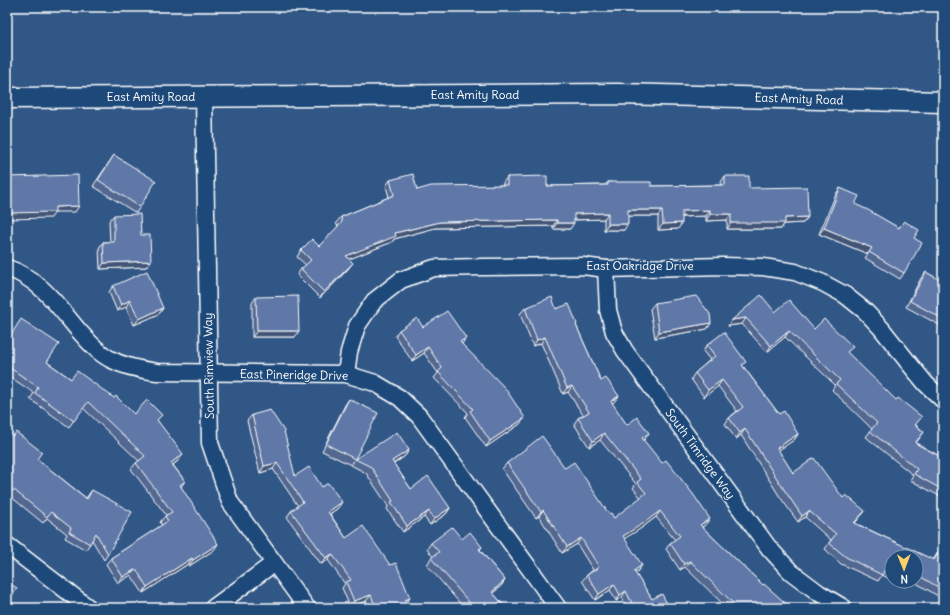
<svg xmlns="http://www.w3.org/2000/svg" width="950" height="615" viewBox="0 0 950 615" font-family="Delius,sans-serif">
<rect width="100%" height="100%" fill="#315787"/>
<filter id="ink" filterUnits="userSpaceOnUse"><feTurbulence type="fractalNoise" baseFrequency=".025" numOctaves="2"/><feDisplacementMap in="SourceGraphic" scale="8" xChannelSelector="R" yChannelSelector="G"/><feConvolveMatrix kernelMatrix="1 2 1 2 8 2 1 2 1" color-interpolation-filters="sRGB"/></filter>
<g filter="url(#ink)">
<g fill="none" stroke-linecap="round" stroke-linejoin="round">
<!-- minor casing -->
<g stroke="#fff" stroke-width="19">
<g id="minor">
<polyline points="204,96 210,443 230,502 307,608"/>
<path d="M 7,268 C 39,278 58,306 79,331 C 88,341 98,353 110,359 C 125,367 141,370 157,372 L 346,374 L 375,383 L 400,398 L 419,416 L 558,608"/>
<polyline points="606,269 608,310 614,332 625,351 769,548 791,572 819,593 844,608"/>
<polyline points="346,374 349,352 357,326 374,301 401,280 434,268 483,267 583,266 606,269 723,266 763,267 795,272 823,283 845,295 865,311 881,328 912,367 926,384 943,400"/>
<polyline points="7,545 89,608"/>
<polyline points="213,608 274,563"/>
</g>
</g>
<!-- tertiary casing -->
<g stroke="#fff" stroke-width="23">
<polyline id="tertiary" points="7,98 618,94 943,102"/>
</g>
<!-- minor -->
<use href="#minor" stroke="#1f4a7a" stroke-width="16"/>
<!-- tertiary -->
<use href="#tertiary" stroke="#1f4a7a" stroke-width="20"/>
</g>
<!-- wall -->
<g fill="#526790" stroke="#fff">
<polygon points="114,155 140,207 136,213 93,186"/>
<polygon points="725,176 808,217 803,223 784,224 781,229 727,229 727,220 706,221 706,216 682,217 678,229 658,230 658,216 628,216 624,230 604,230 604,219 574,220 570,229 553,229 553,226 435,228 394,239 392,242 349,259 348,269 320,298 297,275 301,269 306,265 297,257 301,250 319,246 338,227 336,223 341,217 389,197 386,186 390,180 417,190 503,185 503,183 507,177 547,186 605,185 608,182 651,186 721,185 721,182"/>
<polygon points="840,188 855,204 899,228 904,221 914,238 904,273 900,279 865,258 868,254 819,234 836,194"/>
<polygon points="114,215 141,235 151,261 146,267 100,269 99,248 103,242 110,242 109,221"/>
<polygon points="926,272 943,282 943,327 906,307 921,278"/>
<polygon points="113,286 163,308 159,314 134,325 126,307 117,311 109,292"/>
<polygon points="256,297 295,337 252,337 252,303"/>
<polygon points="655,303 711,323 707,329 655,338 650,309"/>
<polygon points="525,308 556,309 577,324 576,325 601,381 614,402 612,404 627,425 645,439 643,440 705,525 702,527 763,585 791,608 727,608 685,567 680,570 666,549 670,543 675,540 656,517 640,529 624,538 638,571 635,573 652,599 669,608 627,608 622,597 616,601 610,590 595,600 582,581 587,575 593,570 577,544 562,553 539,516 536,518 502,469 507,463 565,468 609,514 614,518 641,498 633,488 636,484 600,440 589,447 574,424 578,418 583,415 568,392 563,394 541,343 533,346 520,314"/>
<polygon points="775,312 814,329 848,353 916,425 924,432 916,443 943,458 943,498 910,480 913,475 866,437 872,429 832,390 835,385 785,337 767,352 742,324 728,326 732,320"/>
<polygon points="423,327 462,344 520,424 486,447 465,417 468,413 434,378 438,373 424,353 412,361 395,336 399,330"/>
<polygon points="7,340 47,362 71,379 134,414 158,421 179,460 173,465 185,481 181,487 214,550 189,566 188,564 143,593 131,575 118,583 106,564 111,558 162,525 160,522 166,515 131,469 136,463 139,461 83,408 69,427 30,399 34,393 7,375"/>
<polygon points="707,345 743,366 779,414 798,434 794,440 778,450 793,473 843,498 865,511 855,523 933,560 938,552 943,546 943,599 913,581 916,581 916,557 892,557 892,580 882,575 878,581 841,564 825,549 831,540 805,517 798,522 780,497 741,435 736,439 725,424 729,418 737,411 718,386 704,397 691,379 695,373 710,360 703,351"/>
<polygon points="349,399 355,459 351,465 322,451 345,405"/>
<polygon points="252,415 295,476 322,487 338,508 330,514 346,538 407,602 411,608 369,608 366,601 350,607 342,588 345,584 328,560 321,564 287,517 291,511 298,506 273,469 260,473 247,421"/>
<polygon points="7,431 37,459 86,498 92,490 108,554 104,560 92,540 86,550 65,538 67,534 47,518 43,523 10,496 9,497 7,496"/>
<polygon points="409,450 405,456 394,464 411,489 450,508 446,514 430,525 424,517 403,532 387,509 388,506 366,473 351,465 355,459"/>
<polygon points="462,539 482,547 480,550 505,580 501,586 493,593 506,608 464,608 427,565 431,558 433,557 427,549 431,543"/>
<polygon points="893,581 909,581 905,587"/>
</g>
<!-- shaded-wall -->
<g fill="#425476" stroke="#fff">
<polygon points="79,206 75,212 55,212 51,218 7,219 7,213 55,207"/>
<polygon points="628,210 662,210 658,216 624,216"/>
<polygon points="710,210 706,216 678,217 682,211"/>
<polygon points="608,213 604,219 570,220 574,214"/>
<polygon points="710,214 731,214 727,220 706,221"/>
<polygon points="808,217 803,223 784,224 781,229 727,229 731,223 785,218"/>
<polygon points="557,220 553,226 435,228 394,239 392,242 342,262 346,256 395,233 440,222"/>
<polygon points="557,223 574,223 570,229 553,229"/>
<polygon points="682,223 678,229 658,230 663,224"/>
<polygon points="608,224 628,224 624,230 604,230"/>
<polygon points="824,228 872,248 868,254 819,234"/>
<polygon points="151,261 146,267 100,269 104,263"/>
<polygon points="353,263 348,269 320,298 324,292"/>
<polygon points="130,300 126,307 117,311 121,305"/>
<polygon points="163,308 159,314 134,325 139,319"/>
<polygon points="746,318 742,324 728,326 732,320"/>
<polygon points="711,323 707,329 655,338 659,332"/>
<polygon points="257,331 299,331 295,337 252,337"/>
<polygon points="789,331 785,337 767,352 771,346"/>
<polygon points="545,337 541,343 533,346 537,340"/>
<polygon points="466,338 462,344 460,342"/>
<polygon points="428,347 424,353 412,361 416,355"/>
<polygon points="722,380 718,386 704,397 708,390"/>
<polygon points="572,386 568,392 563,394 567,388"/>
<polygon points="619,396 614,402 606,407 611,401"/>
<polygon points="525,418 520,424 486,447 490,441"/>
<polygon points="745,429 741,435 736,439 740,433"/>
<polygon points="604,433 600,440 589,447 593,441"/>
<polygon points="649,433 645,439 638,444 642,438"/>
<polygon points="798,434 794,440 773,454 777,448"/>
<polygon points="409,450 405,456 388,467 392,461"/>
<polygon points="183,454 179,460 167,469 171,463"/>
<polygon points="277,463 273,469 260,473 264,466"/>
<polygon points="342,502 338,508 324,518 328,512"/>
<polygon points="450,508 446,514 430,525 434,519"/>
<polygon points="543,510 539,516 536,518 541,512"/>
<polygon points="429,511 424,517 403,532 407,526"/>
<polygon points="660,511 656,517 640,529 619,542 623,536"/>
<polygon points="809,511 805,517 798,522 802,516"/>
<polygon points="865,511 850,529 854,523"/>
<polygon points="710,519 705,525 696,531 700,525"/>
<polygon points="581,538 577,544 562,553 567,547"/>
<polygon points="218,544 214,550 189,566 193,560"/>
<polygon points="332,554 328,560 321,564 326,558"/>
<polygon points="192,558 188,564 143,593 147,587"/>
<polygon points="690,561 685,567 680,570 684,564"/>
<polygon points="642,565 638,571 629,577 634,571"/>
<polygon points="136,569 131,575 118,583 123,577"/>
<polygon points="505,580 501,586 487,598 492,592"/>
<polygon points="614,584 610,590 595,600 599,594"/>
<polygon points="626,591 622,597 616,601 620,595"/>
<polygon points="371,595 366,601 350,607 354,601"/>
<polygon points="410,598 405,604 405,600"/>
</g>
<!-- building -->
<g fill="#5f78a8" stroke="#fff">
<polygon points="114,155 156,181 140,207 98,180"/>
<polygon points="413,174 417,190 431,186 507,185 507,177 547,176 547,186 608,185 608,182 651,182 651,186 725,185 725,176 749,176 749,188 807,187 808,217 785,218 785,223 731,223 731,214 710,214 710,210 682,211 682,223 663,224 662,210 628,210 628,224 608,224 608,213 574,214 574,223 557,223 557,220 440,222 395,233 396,236 346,256 353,263 324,292 301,269 311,260 301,250 312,239 319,246 342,222 341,217 394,195 390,180"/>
<polygon points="78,175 79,206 55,207 55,212 7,213 7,177"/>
<polygon points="840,188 859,196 855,204 868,210 899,228 904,221 919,230 914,238 922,243 904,273 869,252 872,248 824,228"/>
<polygon points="140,214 141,235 150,235 151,261 104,263 103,242 114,242 114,215"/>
<polygon points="147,271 163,308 139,319 130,300 121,305 113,286"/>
<polygon points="926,272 943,282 943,319 910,301"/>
<polygon points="761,295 775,312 789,300 814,329 824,319 853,347 847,352 896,400 898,398 922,417 915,425 924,432 915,443 943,458 943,490 914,474 917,469 870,431 877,423 836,384 840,380 789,331 771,346 746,318 732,320"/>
<polygon points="298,296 299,331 257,331 256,297"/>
<polygon points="696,296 710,314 711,323 659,332 655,303"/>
<polygon points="552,297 556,309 569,304 577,324 576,325 601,381 606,378 619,396 611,401 627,425 637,417 649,433 642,438 662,463 666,460 693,494 710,519 700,525 763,585 764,584 791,608 738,608 690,561 684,564 670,543 680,536 660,511 644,523 623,536 642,565 634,571 652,599 662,594 669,608 634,608 626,591 620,595 614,584 599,594 587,575 599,567 581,538 567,547 543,510 541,512 507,463 542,436 565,468 574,462 609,514 611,513 614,518 646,493 637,482 641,479 604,433 593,441 578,418 589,412 572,386 567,388 545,337 537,340 525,308"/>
<polygon points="447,311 466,338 460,342 505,388 525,418 490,441 470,411 473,409 438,372 442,368 428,347 416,355 399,330 417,318 423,327"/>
<polygon points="21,319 59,344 47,362 71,379 77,371 114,398 116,396 134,414 147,400 162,415 157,420 183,454 171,463 185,481 180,485 218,544 193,560 192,558 147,587 136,569 123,577 111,558 168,521 165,516 172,512 136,463 145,456 88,402 74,421 35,393 38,387 7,366 7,341"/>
<polygon points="724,332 746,362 742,365 779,414 784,411 798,434 777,448 793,473 814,458 843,498 846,495 865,511 854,523 934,560 943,546 943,590 916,574 916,557 892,557 892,572 885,569 882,575 846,557 829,543 836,534 809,511 802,516 785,491 745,429 740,433 729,418 743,407 722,380 708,390 695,373 715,356 707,345"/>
<polygon points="349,399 378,413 355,459 326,444"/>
<polygon points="270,410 284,431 295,476 309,467 322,487 328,483 342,502 328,512 346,538 363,526 390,565 396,563 410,598 405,600 411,608 376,608 371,595 354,601 346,582 351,580 332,554 326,558 291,511 303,502 277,463 264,466 252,415"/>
<polygon points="7,431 13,436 16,432 42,452 37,459 87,499 92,490 132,512 108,554 96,533 90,544 69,532 71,528 51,512 47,517 14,490 13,491 7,487"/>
<polygon points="397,432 409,450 392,461 411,489 428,476 450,508 434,519 429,511 407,526 391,502 393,501 371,467 355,459"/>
<polygon points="452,527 462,539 470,532 482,547 479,549 505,580 492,592 506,608 474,608 431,558 439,552 431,543"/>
<polygon points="7,582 17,588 7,603 15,608 7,608"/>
<polygon points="523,605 525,608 519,608"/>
</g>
</g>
<g text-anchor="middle" stroke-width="3" stroke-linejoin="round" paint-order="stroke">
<!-- street labels -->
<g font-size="12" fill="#fff" stroke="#1f4a7a">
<text x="475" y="99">East Amity Road</text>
<text x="151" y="101">East Amity Road</text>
<text transform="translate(799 99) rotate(2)" y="4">East Amity Road</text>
<text x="640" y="270">East Oakridge Drive</text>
<text transform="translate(209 366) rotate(-91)" y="4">South Rimview Way</text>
<text transform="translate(294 375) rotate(1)" y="4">East Pineridge Drive</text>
<text transform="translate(700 454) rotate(54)" y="4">South Timridge Way</text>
</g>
</g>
<!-- margin -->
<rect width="950" height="615" fill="none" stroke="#1f4a7a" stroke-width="24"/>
<rect x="12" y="12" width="926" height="591" fill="none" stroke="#fff" stroke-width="1.5" filter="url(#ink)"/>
<!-- north arrow -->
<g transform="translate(904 569) rotate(179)"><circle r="19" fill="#1f4a7a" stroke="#7992af"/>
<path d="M0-3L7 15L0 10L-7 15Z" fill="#ffd166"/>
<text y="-6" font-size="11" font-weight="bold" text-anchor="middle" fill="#ffffff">N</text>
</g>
</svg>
